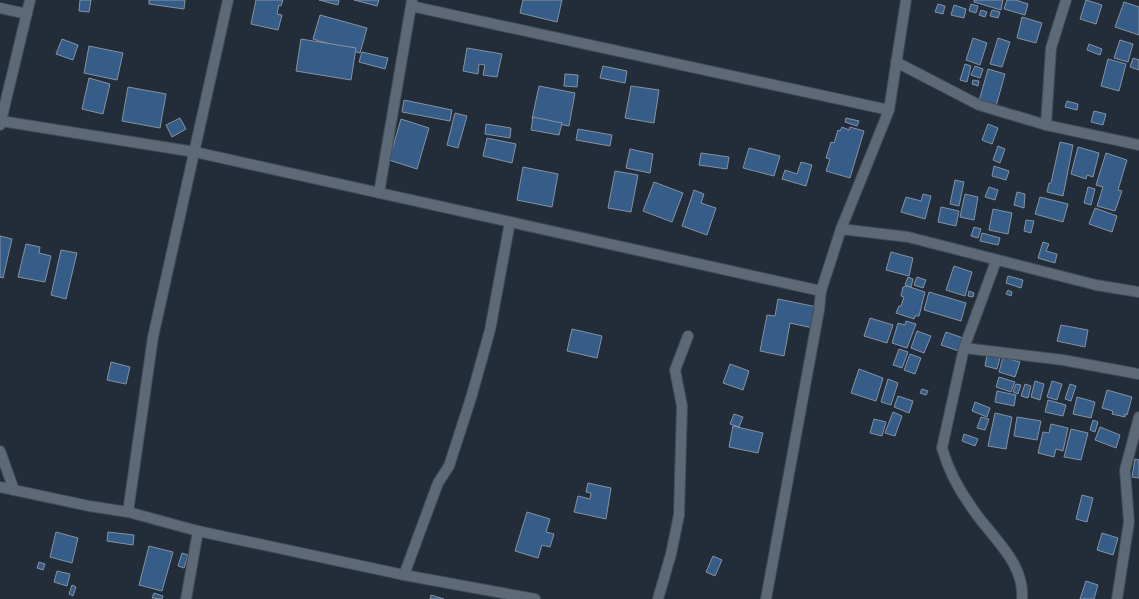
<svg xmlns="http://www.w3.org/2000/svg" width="1139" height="599" viewBox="0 0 1139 599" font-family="'Space Grotesk',sans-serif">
<rect width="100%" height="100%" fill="#222d39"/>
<!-- building -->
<g fill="#365d88" stroke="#8592a2">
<polygon points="80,0 91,0 89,12 79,11"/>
<polygon points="149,0 185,0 184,9 149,4"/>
<polygon points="256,0 283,0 281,6 279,5 277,14 282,15 278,30 251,24"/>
<polygon points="319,0 339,0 338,5"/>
<polygon points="354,0 379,0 377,6"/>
<polygon points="523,0 562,0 557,22 520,13"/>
<polygon points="974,0 1003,0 1001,10 974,2"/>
<polygon points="1007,0 1016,0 1028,4 1025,15 1004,9"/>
<polygon points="1086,0 1102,5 1096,24 1080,19"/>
<polygon points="1124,2 1139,7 1139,35 1115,27"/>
<polygon points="938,4 945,6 943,14 935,12"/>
<polygon points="971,4 978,6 976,13 969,11"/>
<polygon points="954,5 966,9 964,18 951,15"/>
<polygon points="981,10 987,12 985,17 979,15"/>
<polygon points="992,10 1000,12 998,18 990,16"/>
<polygon points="320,15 367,28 360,53 313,39"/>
<polygon points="1022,17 1042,23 1036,43 1017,38"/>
<polygon points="973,38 987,43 980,65 966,60"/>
<polygon points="998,38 1010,42 1002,67 990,64"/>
<polygon points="62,39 78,45 73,60 56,54"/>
<polygon points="301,39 356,48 351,80 296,71"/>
<polygon points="1120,40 1133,44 1128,62 1114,58"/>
<polygon points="1089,44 1102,49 1100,55 1087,50"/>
<polygon points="89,46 123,53 117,80 84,73"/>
<polygon points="467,48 502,54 497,77 483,75 485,65 479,64 478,74 463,71"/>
<polygon points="362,52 388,58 385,69 359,62"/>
<polygon points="1133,58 1139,60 1139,70 1130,67"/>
<polygon points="1108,59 1126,64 1119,91 1101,86"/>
<polygon points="965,64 971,66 967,82 960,80"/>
<polygon points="603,66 627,71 625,83 600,78"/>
<polygon points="975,66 983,69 980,78 971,75"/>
<polygon points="988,69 1005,74 996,106 979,101"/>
<polygon points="565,74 578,75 577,87 564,86"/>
<polygon points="89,78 110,84 103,114 82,109"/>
<polygon points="973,80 979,81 978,86 972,84"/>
<polygon points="539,86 575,93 569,126 532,119"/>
<polygon points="631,86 659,90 654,123 625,118"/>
<polygon points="128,87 166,94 160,128 122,121"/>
<polygon points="404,100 452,110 450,121 402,112"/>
<polygon points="1067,101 1078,104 1077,110 1065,107"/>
<polygon points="1094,111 1106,114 1103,125 1091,122"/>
<polygon points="455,113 467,116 458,148 447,145"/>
<polygon points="533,117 562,123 559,135 531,130"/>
<polygon points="180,118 186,129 172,137 166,125"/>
<polygon points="846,118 859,121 857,126 845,122"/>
<polygon points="401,119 429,128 417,169 389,160"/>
<polygon points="486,124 511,128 510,138 485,134"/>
<polygon points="988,124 998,128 992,144 982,140"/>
<polygon points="842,127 849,130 850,127 864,131 850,178 826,171 830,159 826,158 831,142 834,143 838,130 840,131"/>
<polygon points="578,129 612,135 610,146 576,140"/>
<polygon points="487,138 516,144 512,163 483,156"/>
<polygon points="1060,142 1073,145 1063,196 1047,192 1049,183 1051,183"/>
<polygon points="998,146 1005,149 1000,163 993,160"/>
<polygon points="1078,147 1099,153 1093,177 1087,175 1086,179 1071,174"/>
<polygon points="749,148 780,156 774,176 743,168"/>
<polygon points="630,149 653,154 650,173 626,168"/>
<polygon points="701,153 729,157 727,169 699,165"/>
<polygon points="1106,153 1127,160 1118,190 1122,191 1115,211 1097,206 1103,187 1096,185"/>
<polygon points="801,162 812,165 806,186 782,179 785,170 797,174"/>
<polygon points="994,166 1009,171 1006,180 992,176"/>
<polygon points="523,167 558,174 552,207 517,200"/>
<polygon points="615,171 638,175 631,212 608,208"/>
<polygon points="955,180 964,182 959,206 950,204"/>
<polygon points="654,182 683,193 672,222 643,211"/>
<polygon points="989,187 998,190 995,200 985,197"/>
<polygon points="1088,187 1095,189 1091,205 1084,203"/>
<polygon points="694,190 704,194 701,203 716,208 707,235 682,226"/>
<polygon points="1017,192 1025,194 1024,208 1014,205"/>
<polygon points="923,194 931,196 925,219 901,212 906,197 921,201"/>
<polygon points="965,194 978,197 974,220 960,217"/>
<polygon points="1040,197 1068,204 1063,222 1035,214"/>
<polygon points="941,207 959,211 956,226 938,222"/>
<polygon points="1095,208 1117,216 1112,232 1089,224"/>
<polygon points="993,209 1012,213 1008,234 989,230"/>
<polygon points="1026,220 1034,221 1031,233 1024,231"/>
<polygon points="974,227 981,229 978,238 971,236"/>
<polygon points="982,233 1000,238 998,245 980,241"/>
<polygon points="0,236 12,239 3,278 0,277"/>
<polygon points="1043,242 1049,244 1046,251 1057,254 1055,263 1038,258"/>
<polygon points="26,244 40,247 39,253 51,256 45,282 18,277"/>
<polygon points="61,250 77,253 66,299 51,295"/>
<polygon points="891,252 913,258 909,276 886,270"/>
<polygon points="954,266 972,272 965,296 946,290"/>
<polygon points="1008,276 1023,280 1021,288 1006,283"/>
<polygon points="908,277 913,279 911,287 905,285"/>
<polygon points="917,277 926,280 923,288 914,285"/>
<polygon points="907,286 925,292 919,316 915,316 914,319 896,313 899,306 901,306 904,297 901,296 903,287"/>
<polygon points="1008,290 1012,292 1011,296 1006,294"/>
<polygon points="969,291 974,293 973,297 968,296"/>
<polygon points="929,292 966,303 961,321 924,310"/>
<polygon points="778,299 817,307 813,328 790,323 784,356 760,351 767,315 775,316"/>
<polygon points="870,318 893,325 887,343 864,336"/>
<polygon points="906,321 916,324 907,348 892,343 898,323 905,325"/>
<polygon points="1061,325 1088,330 1085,347 1057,341"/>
<polygon points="572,329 602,336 597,358 567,351"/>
<polygon points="917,331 931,336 924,353 911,348"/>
<polygon points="946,332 963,338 959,351 941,345"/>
<polygon points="899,349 908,352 902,368 893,365"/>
<polygon points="910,354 921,358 915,374 904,370"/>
<polygon points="987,355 1000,358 997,369 985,366"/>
<polygon points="1003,357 1020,362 1015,377 999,372"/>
<polygon points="111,362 130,367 126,384 107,380"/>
<polygon points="730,364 749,371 743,390 723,383"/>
<polygon points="859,369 883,378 876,401 851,393"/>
<polygon points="999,377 1015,382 1011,392 996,387"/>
<polygon points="888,379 898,383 891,405 881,402"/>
<polygon points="1035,381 1044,384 1040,400 1031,397"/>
<polygon points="1052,381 1062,384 1057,400 1047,397"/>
<polygon points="1016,384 1021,385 1018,394 1013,392"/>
<polygon points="1025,384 1031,386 1028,398 1021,396"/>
<polygon points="1070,384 1076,386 1071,401 1065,399"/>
<polygon points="922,389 928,391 926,395 920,393"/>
<polygon points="1107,390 1132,397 1127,415 1125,414 1125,417 1112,414 1113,411 1102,408"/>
<polygon points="997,391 1016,395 1014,406 995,402"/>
<polygon points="898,396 913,401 909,413 894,407"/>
<polygon points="1077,397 1095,402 1091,418 1073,414"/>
<polygon points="1048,400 1066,405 1063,416 1045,412"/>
<polygon points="975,402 990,408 987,417 972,411"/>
<polygon points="893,412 902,416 895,436 885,433"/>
<polygon points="995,413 1012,417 1006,449 988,446"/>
<polygon points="734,414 743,417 739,427 730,424"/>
<polygon points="981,417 989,419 985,430 977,428"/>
<polygon points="1017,417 1041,421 1037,440 1014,436"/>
<polygon points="874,419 886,422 882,436 870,433"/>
<polygon points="1093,420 1098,422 1095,432 1090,430"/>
<polygon points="1051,424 1068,428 1063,451 1056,449 1054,457 1038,453 1043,432 1049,433"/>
<polygon points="733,426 763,433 758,453 729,447"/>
<polygon points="1100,427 1120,435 1116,448 1095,440"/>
<polygon points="1071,429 1088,433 1081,460 1064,457"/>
<polygon points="964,434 978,439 975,446 962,441"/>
<polygon points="1135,459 1139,460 1139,478 1132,477"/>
<polygon points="588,483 611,488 606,519 574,512 578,496 590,499 591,493 586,492"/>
<polygon points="1082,495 1093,498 1087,522 1076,519"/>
<polygon points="527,512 550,519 546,532 554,534 550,547 542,545 538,558 515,551"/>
<polygon points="56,532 78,538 72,563 50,557"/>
<polygon points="108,532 134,535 133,545 107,541"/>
<polygon points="1102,533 1118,538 1113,555 1097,550"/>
<polygon points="149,546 173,552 162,591 139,585"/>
<polygon points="182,553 188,555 184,568 178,566"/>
<polygon points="713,556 722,560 715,576 706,572"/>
<polygon points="39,562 45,564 43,570 37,568"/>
<polygon points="57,571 70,574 67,586 54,582"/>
<polygon points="1086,581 1098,585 1094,599 1080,599"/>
<polygon points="72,585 76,587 73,596 69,594"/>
<polygon points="154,593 163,596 162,599 152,598"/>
<polygon points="431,595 444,599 430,599"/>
</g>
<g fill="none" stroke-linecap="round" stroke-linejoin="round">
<!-- minor casing -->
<g stroke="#424b55" stroke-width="12">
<g id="minor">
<polyline points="411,6 889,110"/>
<polyline points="0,8 27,14"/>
<polyline points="896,62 979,105 1046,125 1139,145"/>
<polyline points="1,121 195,152 821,291"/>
<polyline points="0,125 30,0"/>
<polyline points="1046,125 1051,48 1066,0"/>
<polyline points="379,193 412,0"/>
<polyline points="841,229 908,237 1096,285 1139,292"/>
<path d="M 996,261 L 964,348 L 942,448 C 948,469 959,490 972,508 C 991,537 1025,562 1022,599"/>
<polyline points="964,348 1063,360 1139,374"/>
<polyline points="0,451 14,490"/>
<polyline points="0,487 89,506 128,512 198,531 404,575 535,599"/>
<polyline points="128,512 153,337 228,0"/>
<polyline points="404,575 438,483 449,466 471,398 490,330 510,222"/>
<polyline points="186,599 198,531"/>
<polyline points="658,599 671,554 679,515 682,406 675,370 688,336"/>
<polyline points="766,599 819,310 821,291 841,229 889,110 906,0"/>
<polyline points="1117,599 1129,522 1125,470 1139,417"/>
</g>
</g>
<!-- minor -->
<use href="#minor" stroke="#5c6977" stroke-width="10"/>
</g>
</svg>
